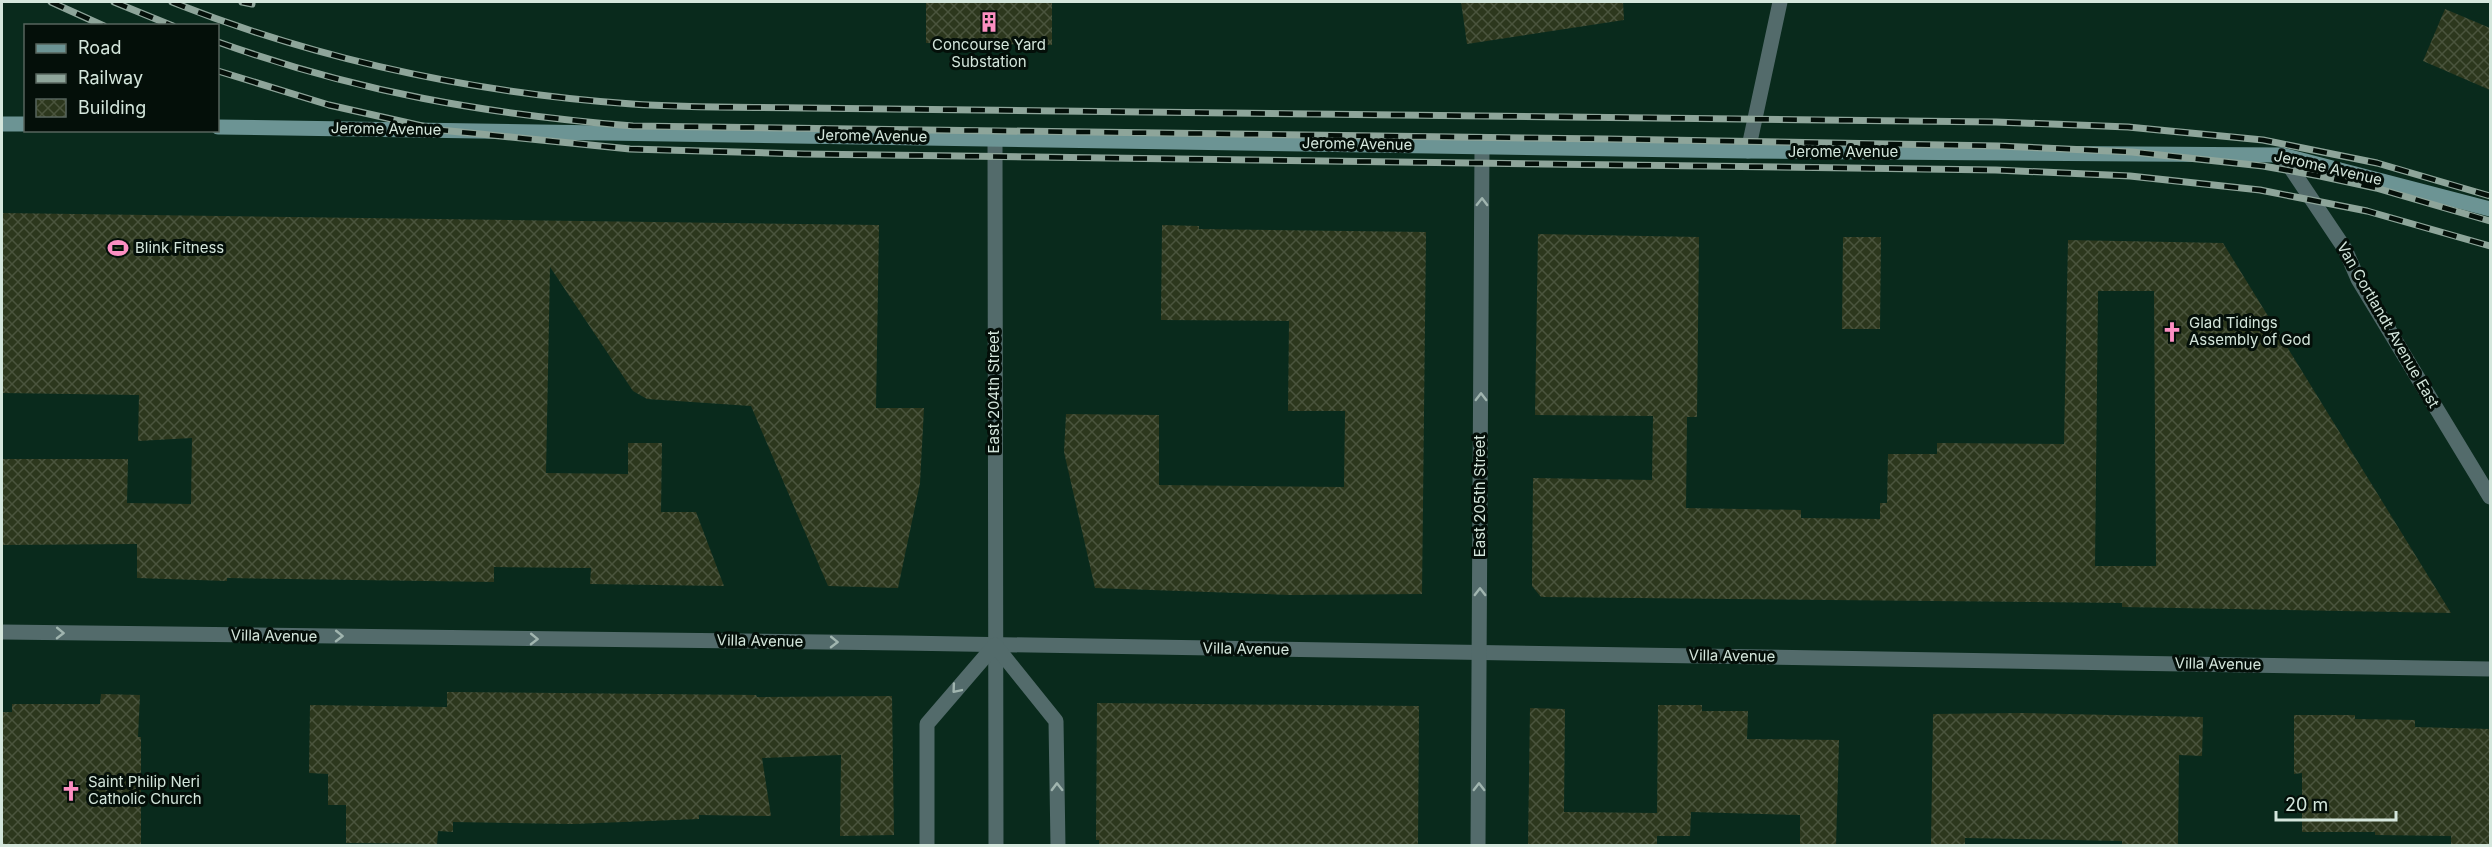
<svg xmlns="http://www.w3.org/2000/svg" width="2492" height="847" viewBox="0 0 2492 847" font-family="Inter,sans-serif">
<defs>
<pattern id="building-cross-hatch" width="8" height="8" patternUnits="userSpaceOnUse" patternTransform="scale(1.5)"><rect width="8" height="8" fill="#2c371d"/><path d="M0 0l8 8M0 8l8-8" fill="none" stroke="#4a543d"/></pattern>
</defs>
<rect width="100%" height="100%" fill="#092a1c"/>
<!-- building -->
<g fill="url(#building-cross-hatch)" fill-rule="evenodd">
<polygon points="926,2 1052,2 1052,45 926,43"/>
<polygon points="1461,2 1623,2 1624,20 1467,44"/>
<polygon points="2445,9 2490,28 2490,90 2423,61"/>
<polygon points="2,213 879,225 876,408 924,408 920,483 898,588 828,586 751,406 647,399 633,391 550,267 546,473 628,474 628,443 662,443 661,512 696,512 724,586 590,584 591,568 494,567 494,582 227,578 227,581 137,578 137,544 2,545 2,459 128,459 127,503 191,504 192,438 138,441 139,395 2,393"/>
<polygon points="1162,225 1199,226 1199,229 1426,232 1422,594 1290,595 1095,588 1064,452 1066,414 1159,415 1159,485 1344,487 1345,411 1288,411 1289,321 1161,320"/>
<path d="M 1538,234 L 1699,237 L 1697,417 L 1687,417 L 1686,508 L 1801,510 L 1801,518 L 1880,519 L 1880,503 L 1887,503 L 1888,454 L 1937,454 L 1937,443 L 2064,444 L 2068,240 L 2223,243 L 2451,613 L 2122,607 L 2122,603 L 1541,597 L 1532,586 L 1533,478 L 1652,480 L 1653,416 L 1535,415 ZM 2098,291 L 2154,291 L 2156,566 L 2095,566 Z"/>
<polygon points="1843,237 1881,237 1880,329 1842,329"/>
<polygon points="447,692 756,695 757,697 892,696 894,835 840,836 841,755 762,758 771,816 699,815 699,819 573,824 453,822 453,832 438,831 437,844 346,843 346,805 328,805 328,774 309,773 310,705 447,707"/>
<polygon points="101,694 140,695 138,737 141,737 141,846 2,846 2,712 12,712 12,704 100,704"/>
<polygon points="1097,703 1419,706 1418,846 1099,846 1099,840 1096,840"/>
<polygon points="1658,705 1702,705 1702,711 1748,711 1747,739 1839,740 1836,846 1800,846 1800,815 1691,812 1690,836 1657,836 1657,846 1528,846 1530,708 1565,709 1564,812 1657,813 1657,824"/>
<polygon points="2023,713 2203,717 2202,756 2179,755 2178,846 2122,846 2122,841 1965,838 1965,846 1931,846 1933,714"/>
<polygon points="2294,715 2355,715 2355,719 2415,720 2415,727 2490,729 2490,846 2451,846 2451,836 2375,835 2375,832 2302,832 2302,773 2294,774"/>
</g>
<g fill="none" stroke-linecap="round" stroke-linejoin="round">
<!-- minor -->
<g stroke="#536b6b" stroke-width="15">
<polyline points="1748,151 1780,2"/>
<polyline points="2,632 903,643 2490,669"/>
<polyline points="1478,846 1482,146"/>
</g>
<!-- tertiary -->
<g stroke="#536b6b" stroke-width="15">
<polyline points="995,138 996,846"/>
<polyline points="2282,155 2345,249 2358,279 2490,497"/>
<polyline points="927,846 927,724 995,645 1056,721 1058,846"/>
</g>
<!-- secondary -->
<g stroke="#6c9494" stroke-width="15">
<polyline points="2,124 26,124"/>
<polyline points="218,127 1748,151 2282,155 2490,209"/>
</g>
<!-- rail casing -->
<g stroke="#8ea59a" stroke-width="7">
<g id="rail">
<polyline points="51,2 104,26"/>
<polyline points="114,2 173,26"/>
<path d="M 172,2 C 318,60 475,93 632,104 C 689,108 747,107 804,108 L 1996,122 L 2128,127 L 2263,140 L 2377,163 L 2490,196"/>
<polyline points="242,2 252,4"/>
<path d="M 218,42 C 357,92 486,114 633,126 L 1607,139 L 1998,146 L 2132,152 L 2263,166 L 2320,176 L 2376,188 L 2490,221"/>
<polyline points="218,71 329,105 440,130 630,149 804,154 1996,170 2130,176 2260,190 2367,211 2490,246"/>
</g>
</g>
<!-- rail -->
<use href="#rail" stroke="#040f09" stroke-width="4.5" stroke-dasharray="14" stroke-linecap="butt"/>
</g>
<!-- one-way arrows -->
<defs><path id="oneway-chevron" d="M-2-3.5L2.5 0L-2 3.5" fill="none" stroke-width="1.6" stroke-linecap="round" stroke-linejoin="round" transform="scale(1.5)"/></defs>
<g stroke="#a0b5af">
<use href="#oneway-chevron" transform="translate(1482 202) rotate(-89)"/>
<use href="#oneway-chevron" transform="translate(1481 397) rotate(-90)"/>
<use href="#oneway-chevron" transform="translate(1480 592) rotate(-90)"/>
<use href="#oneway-chevron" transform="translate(60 633) rotate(1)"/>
<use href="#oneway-chevron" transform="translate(339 636) rotate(1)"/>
<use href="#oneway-chevron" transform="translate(534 639) rotate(1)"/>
<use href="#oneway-chevron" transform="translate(834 642) rotate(1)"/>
<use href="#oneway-chevron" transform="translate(956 689) rotate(130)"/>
<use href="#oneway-chevron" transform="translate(1057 787) rotate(-91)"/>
<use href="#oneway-chevron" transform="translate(1479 787) rotate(-90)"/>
</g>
<!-- icons -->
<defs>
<g id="building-bare" transform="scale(1.62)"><path d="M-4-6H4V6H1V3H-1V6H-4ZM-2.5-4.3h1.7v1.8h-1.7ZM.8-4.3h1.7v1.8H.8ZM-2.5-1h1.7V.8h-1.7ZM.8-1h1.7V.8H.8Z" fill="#fc8fc2" stroke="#040f09" stroke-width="2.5" paint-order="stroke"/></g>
<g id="stadium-bare" transform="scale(1.62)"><path d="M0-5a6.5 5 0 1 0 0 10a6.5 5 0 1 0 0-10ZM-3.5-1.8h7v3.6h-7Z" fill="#fc8fc2" stroke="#040f09" stroke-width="2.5" paint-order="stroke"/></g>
<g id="church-bare" transform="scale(1.62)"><path d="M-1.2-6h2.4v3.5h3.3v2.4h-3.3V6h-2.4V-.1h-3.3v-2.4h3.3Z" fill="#fc8fc2" stroke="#040f09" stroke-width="2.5" paint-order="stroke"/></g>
</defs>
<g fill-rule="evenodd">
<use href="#building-bare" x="989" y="22"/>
<use href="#stadium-bare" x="118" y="248"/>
<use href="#church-bare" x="2172" y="332"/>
<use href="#church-bare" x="71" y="791"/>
</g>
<g text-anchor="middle" stroke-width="6" stroke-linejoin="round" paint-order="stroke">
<!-- poi labels -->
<g font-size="15" fill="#d4e6dc" stroke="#040f09" text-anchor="start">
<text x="989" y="50" text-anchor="middle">Concourse Yard<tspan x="989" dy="17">Substation</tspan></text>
<text x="135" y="253">Blink Fitness</text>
<text x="2189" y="328">Glad Tidings<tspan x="2189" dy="17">Assembly of God</tspan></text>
<text x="88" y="787">Saint Philip Neri<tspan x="88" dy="17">Catholic Church</tspan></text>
</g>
<!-- street labels -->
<g font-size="15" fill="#d4e6dc" stroke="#040f09">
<text transform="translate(386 129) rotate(1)" y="5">Jerome Avenue</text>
<text transform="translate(872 136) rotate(1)" y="5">Jerome Avenue</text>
<text transform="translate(1357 144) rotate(1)" y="5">Jerome Avenue</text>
<text x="1843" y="157">Jerome Avenue</text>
<text transform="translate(2328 168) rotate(13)" y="5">Jerome Avenue</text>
<text transform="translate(2388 325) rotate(60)" y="5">Van Cortlandt Avenue East</text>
<text transform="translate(994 392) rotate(-90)" y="5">East 204th Street</text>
<text transform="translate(1480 496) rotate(-90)" y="5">East 205th Street</text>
<text transform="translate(274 636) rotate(1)" y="5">Villa Avenue</text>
<text transform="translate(760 641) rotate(1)" y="5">Villa Avenue</text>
<text transform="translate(1246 649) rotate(1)" y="5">Villa Avenue</text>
<text transform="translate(1732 656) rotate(1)" y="5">Villa Avenue</text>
<text transform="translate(2218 664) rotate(1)" y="5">Villa Avenue</text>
</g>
</g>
<!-- border -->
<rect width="2492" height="847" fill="none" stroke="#d4e6dc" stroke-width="6"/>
<!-- legend -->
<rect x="24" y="24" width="195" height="108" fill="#040f09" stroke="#57655d" stroke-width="1.5"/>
<rect x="36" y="44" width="30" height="9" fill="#6c9494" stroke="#57655d" stroke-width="1.5"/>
<text x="78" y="54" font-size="18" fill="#d4e6dc">Road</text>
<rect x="36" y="74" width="30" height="9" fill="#8ea59a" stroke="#57655d" stroke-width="1.5"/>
<text x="78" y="84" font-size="18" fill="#d4e6dc">Railway</text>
<rect x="36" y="99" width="30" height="18" fill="url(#building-cross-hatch)" stroke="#57655d" stroke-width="1.5"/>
<text x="78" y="114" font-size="18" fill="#d4e6dc">Building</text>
<!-- scale -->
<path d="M2276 811v9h120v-9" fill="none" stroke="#d4e6dc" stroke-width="3"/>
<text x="2285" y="811" font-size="18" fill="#d4e6dc" stroke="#040f09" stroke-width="4.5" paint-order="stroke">20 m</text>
</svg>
